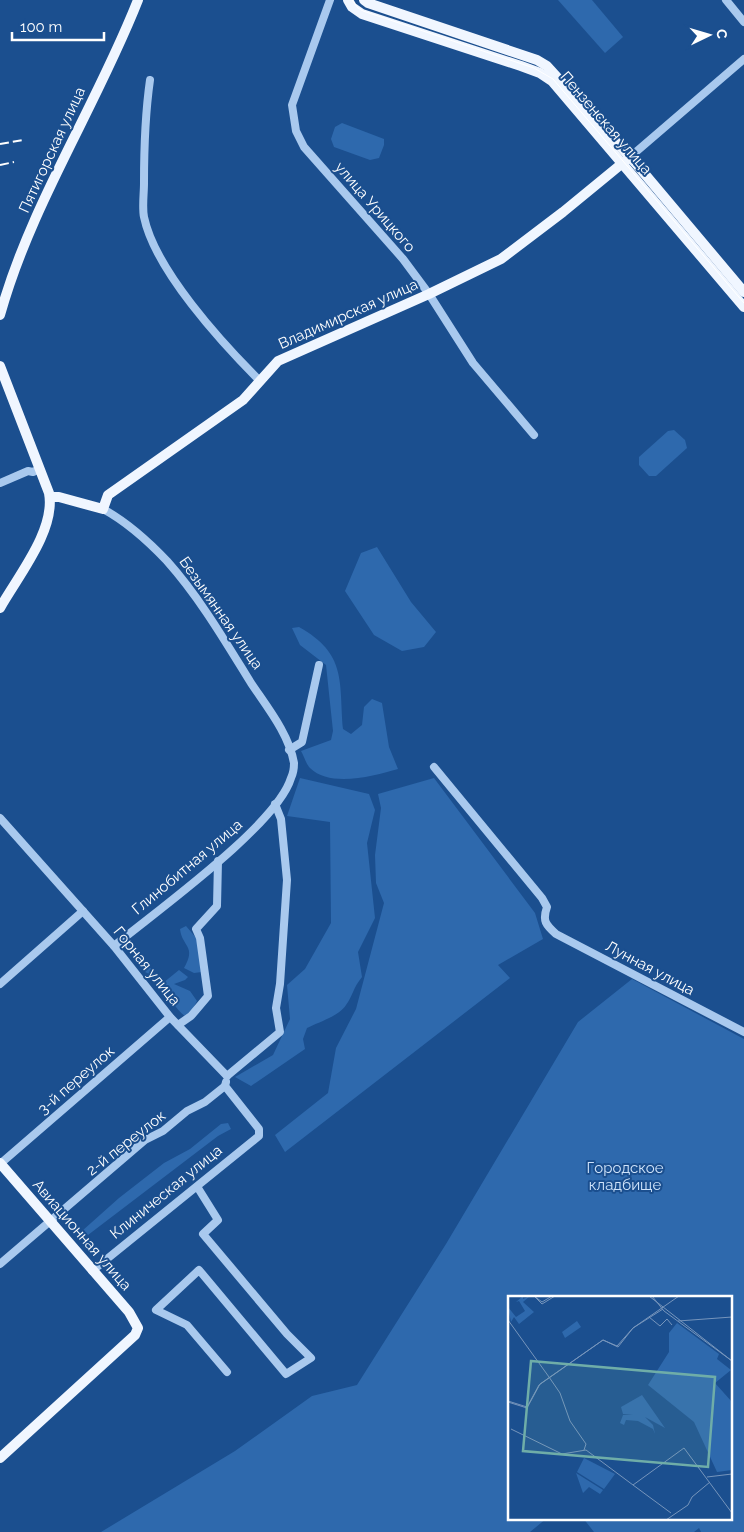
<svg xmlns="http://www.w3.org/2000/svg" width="744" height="1532" viewBox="0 0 744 1532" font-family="Raleway,sans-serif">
<rect width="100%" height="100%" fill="#1b4f8f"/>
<!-- green -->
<g fill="#2e69ad">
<polygon points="558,0 592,0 623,37 605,53"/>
<polygon points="342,123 384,139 384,145 379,158 370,160 334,147 331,139 335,127"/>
<polygon points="674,430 685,440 687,448 656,476 649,476 639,465 639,457 668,431"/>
<polygon points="377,547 411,602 436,632 424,647 402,651 374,635 345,591 361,553"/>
<path d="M 299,627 C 347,654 339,681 343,729 L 351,734 L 362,725 L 364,707 L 372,699 L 382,703 L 389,747 L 398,769 C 374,776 330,788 310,768 C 306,764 304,756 301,751 L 331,740 L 333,731 L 326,665 L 300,645 L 292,628 Z"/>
<path d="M 300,778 L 369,794 L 375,810 L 367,843 L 375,918 L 358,952 L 362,977 C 353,988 353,995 346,1005 C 339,1016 319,1022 307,1028 L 303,1039 L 305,1049 L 251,1086 L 235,1077 L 273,1055 L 290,1019 L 287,985 L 305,969 L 331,923 L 330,822 L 287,816 Z"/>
<polygon points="434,778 535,913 543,939 498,965 510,978 285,1152 275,1135 328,1093 336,1048 356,1009 384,903 376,883 375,855 381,808 378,794"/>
<path d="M 186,926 L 198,940 L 202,972 L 194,973 L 184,968 C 197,946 182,947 180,929 Z"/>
<path d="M 148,965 L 163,983 L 179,970 L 188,977 L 185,980 L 174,984 L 190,991 L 197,1001 L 188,1018 C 169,1007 166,980 145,972 Z"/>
<polygon points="632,979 744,1039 744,1532 701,1532 699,1528 694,1532 594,1532 583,1518 730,1518 730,1297 509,1297 509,1518 547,1518 530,1532 101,1532 235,1451 312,1396 357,1385 446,1244 578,1022"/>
<polygon points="228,1123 231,1129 218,1136 88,1235 82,1231 119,1198 164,1163 190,1149 221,1124"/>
</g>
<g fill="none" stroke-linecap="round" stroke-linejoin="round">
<!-- minor -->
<g stroke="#a9c9ee" stroke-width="8">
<polyline points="330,0 292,105 296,131 304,147 403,259 429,294 473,363 534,435"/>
<polyline points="726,0 744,22"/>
<path d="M 150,80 C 145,115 144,148 144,183 C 144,194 142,207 144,217 C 155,270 222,343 260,381"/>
<polyline points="630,157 744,59"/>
<polyline points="0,483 28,471 33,472 40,469"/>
<path d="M 103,509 C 127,522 148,541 167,561 C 200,598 225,641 251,683 C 267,707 289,734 294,763 C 294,767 293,774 291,778 C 277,825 155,912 114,946"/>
<polyline points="289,750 302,742 319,665"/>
<path d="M 434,767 L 542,898 L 547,907 C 542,921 546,925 556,934 L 744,1032"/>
<polyline points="0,818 114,946 170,1017 227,1076"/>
<polyline points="0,984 83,911"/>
<polyline points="178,1025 191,1016 208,996 200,938 196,929 217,906 218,861"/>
<polyline points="227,1076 280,1032 276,1008 280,984 287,880 281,819 275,804"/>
<polyline points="0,1164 170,1017"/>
<polyline points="198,1188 218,1220 203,1234 287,1334 311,1358 286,1374 199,1270 156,1310 187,1325 227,1372"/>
<polyline points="0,1264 145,1140 163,1131 187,1111 205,1102 225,1086"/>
<polyline points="92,1271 259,1136 259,1129 225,1086 226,1082"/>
</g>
<!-- major -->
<g stroke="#f0f6ff" stroke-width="10">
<polyline points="348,0 352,7 362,14 521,66 540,73 552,81 744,307"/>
<polyline points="364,0 368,3 537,60 547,66 638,166 744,292"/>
<path d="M 0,315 C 31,204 96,107 138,0"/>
<path d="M 0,366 L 49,493 C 56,530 18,576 0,608"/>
<polyline points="50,497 59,497 103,509 108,495 243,400 278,361 429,294 501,259 563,212 630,157"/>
<polyline points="0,1163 129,1312 138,1328 135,1335 0,1458"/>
</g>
<!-- tram -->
<polyline stroke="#fff" stroke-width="1" points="352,0 358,8 363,11 534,68 553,79 744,303"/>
<!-- rail -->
<g stroke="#fff" stroke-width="2" stroke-dasharray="9 4" stroke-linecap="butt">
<polyline points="0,144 23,140"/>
<polyline points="0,165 14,162"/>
</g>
</g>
<g text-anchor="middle" stroke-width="4" stroke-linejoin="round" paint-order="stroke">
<!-- street labels -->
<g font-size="15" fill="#fff" stroke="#1b4f8f">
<text transform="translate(606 123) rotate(49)" y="5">Пензенская улица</text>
<text transform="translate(52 150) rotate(-65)" y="5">Пятигорская улица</text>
<text transform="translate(375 207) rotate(49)" y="5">улица Урицкого</text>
<text transform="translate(348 314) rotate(-24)" y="5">Владимирская улица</text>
<text transform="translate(221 613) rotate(55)" y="5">Безымянная улица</text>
<text transform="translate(187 867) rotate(-40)" y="5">Глинобитная улица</text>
<text transform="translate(147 966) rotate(51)" y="5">Горная улица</text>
<text transform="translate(650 968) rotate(28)" y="5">Лунная улица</text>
<text transform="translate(76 1080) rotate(-41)" y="5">3-й переулок</text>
<text transform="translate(126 1143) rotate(-38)" y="5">2-й переулок</text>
<text transform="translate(166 1192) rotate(-39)" y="5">Клиническая улица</text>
<text transform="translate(82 1235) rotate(49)" y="5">Авиационная улица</text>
</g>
<!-- park labels -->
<g font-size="15" fill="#cfe3fa" stroke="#1b4f8f">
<text x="625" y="1173">Городское<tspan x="625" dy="17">кладбище</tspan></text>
</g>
</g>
<!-- overview -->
<g transform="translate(508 1296)">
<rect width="224" height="224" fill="#1b4f8f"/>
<path d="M 15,0 L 15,3 L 22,0 L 15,6 L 26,16 L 11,28 L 6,21 L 3,26 L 0,11 L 8,21 L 17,15 L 11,5 L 8,6 ZM 69,25 L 73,31 L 57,42 L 54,36 ZM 169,27 L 211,58 L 209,63 L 223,74 L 207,87 L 224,106 L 224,174 L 209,176 L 186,126 L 140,89 L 161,56 L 161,37 ZM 134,99 L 157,132 L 137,121 L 145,129 L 147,138 L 145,133 L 130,125 L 118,124 L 116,129 L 112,127 L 115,119 L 125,119 L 115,118 L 113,111 ZM 76,162 L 107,178 L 96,193 L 69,176 ZM 68,177 L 95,194 L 92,198 L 81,191 L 75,197 Z" fill="#2e69ad"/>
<path fill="none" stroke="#7695bc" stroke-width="1" d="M 26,0 L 34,6 L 44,0M 26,0 L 34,8 L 47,0M 141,0 L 224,65M 144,0 L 156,15 L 224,65M 141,21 L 152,30 L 159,23 L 164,29M 0,24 L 41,81M 170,25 L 224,21M 41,81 L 52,97 L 62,125 L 78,148 L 76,154M 0,105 L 19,111M 0,106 L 19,112 L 32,88 L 95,44 L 109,50 L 125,32 L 155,13M 18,113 L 31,89 L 95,44 L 110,51 L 125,32 L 171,0M 3,133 L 54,158 L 78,154 L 125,189 L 176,152 L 224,217M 199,181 L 224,178M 125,189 L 163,217M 158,224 L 180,209 L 184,201 L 202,186"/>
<path fill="#6fada8" fill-opacity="0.15" stroke="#6fada8" stroke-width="2.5" d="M 23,65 L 207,81 L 200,171 L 15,155 Z"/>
<rect width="224" height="224" fill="none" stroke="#fff" stroke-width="2.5"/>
</g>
<!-- north arrow -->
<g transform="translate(709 35) rotate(85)" stroke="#1b4f8f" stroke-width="4" paint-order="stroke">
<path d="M0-4L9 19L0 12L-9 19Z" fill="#ffffff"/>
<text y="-8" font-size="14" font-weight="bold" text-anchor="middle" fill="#ffffff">С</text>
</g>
<!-- scale -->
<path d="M12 32v8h92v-8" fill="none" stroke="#ffffff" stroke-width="2.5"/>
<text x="20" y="32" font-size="15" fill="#ffffff" stroke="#1b4f8f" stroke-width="4" paint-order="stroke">100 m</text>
</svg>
